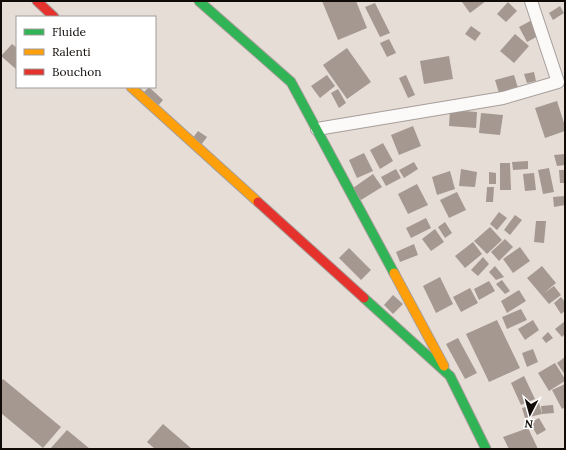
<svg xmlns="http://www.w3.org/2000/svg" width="566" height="450" viewBox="0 0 566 450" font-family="Lora,serif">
<rect width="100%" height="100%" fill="#e7ddd7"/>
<!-- building -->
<g fill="#a49891">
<polygon points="322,1 356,1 367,28 338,40"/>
<polygon points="464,1 486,1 470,13 462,2"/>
<polygon points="508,2 517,11 506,22 497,14"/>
<polygon points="375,3 390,33 380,37 365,7"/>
<polygon points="560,6 564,13 553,20 549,13"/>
<polygon points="534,19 542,34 527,42 519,27"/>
<polygon points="471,26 481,33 475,41 465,34"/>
<polygon points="515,34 529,46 514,63 500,51"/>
<polygon points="389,39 396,53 387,57 380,43"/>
<polygon points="12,44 17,48 17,70 1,56"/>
<polygon points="347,48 371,82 347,99 323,65"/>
<polygon points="449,56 453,79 424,84 420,61"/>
<polygon points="534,72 536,81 527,83 524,74"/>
<polygon points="327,75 335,86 320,98 311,86"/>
<polygon points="406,75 415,95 408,98 399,78"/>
<polygon points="514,75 518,88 499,93 495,80"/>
<polygon points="149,87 163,100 157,107 142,94"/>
<polygon points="338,89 346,103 339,108 331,93"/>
<polygon points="557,101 565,126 565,131 545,138 535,108"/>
<polygon points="450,110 477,112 476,128 449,126"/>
<polygon points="481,113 503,115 500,135 479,133"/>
<polygon points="413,126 421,146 399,155 391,135"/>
<polygon points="198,131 207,137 201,145 192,139"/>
<polygon points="383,143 393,161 380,169 370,150"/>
<polygon points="364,153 373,171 357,178 349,160"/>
<polygon points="565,154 565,165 557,166 554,155"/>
<polygon points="528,161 528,169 513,170 512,162"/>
<polygon points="414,162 418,169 404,178 399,170"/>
<polygon points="500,163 510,163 511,190 500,190"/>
<polygon points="549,168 554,192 543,194 538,170"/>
<polygon points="396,169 401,178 386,186 381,177"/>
<polygon points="461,169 477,172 475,187 459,186"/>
<polygon points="559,170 565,170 565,183 560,183"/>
<polygon points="450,171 455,189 437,195 432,177"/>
<polygon points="489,172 496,173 496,184 489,184"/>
<polygon points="534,173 536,190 525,191 523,174"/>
<polygon points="373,174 382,187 361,200 353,188"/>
<polygon points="417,184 428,205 408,214 398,194"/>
<polygon points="487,187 494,187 493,202 486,202"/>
<polygon points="457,192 466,210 449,218 440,200"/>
<polygon points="565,196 565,205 554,207 553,197"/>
<polygon points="499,212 507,218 497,230 490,224"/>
<polygon points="515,215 522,220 510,235 504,230"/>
<polygon points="426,218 431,228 411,238 406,228"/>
<polygon points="536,221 546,221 544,243 534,242"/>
<polygon points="445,222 452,233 445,238 438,227"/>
<polygon points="490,227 502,240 487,254 474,241"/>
<polygon points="435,229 444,242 431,251 422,239"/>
<polygon points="505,239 513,247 499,261 491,252"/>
<polygon points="473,242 482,254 465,268 455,256"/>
<polygon points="414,244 418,255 400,262 396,252"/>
<polygon points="520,247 530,261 513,273 503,259"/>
<polygon points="349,248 371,270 361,280 339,258"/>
<polygon points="483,257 489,264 478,276 471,270"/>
<polygon points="495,266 504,277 496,280 489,272"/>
<polygon points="542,266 556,283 544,293 554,286 561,295 549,304 527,278"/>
<polygon points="440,277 453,304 436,313 423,286"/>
<polygon points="502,280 510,291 505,294 496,284"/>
<polygon points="489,281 495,291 479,300 474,289"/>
<polygon points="470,288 478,303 461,312 453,297"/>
<polygon points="519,290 526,301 507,313 501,301"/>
<polygon points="393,295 403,304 393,314 384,305"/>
<polygon points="561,297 565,302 565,311 561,314 554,303"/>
<polygon points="521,309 527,320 507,329 502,317"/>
<polygon points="497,320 520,368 489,382 466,334"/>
<polygon points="533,320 539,330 525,340 518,329"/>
<polygon points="565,321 565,334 562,337 555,329"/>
<polygon points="548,332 553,338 546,343 542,338"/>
<polygon points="458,338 477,373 465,379 446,344"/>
<polygon points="533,349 538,362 527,367 522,353"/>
<polygon points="565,357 565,375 557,363"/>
<polygon points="555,363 565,379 565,381 549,391 538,373"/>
<polygon points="524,376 535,399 521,405 511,383"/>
<polygon points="3,379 61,427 43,448 1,413 1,381"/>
<polygon points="565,384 565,407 562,409 552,390"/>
<polygon points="539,403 542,414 525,418 522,408"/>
<polygon points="553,405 554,413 542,414 541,406"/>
<polygon points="539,418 546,430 537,435 530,423"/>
<polygon points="163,424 192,449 155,449 147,442"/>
<polygon points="528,428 538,449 509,449 503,437"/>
<polygon points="67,430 90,449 50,449"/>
</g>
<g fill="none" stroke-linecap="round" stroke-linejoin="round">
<!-- street casing -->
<g stroke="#a69e9a" stroke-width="14">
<polyline id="street" points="317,129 503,98 558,82 531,1"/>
</g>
<!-- fast casing -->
<g stroke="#a69e9a" stroke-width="11">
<g id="fast">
<polyline points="199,1 291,82 394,273"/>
<polyline points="364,298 450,376 486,449"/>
</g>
</g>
<!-- slow casing -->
<g stroke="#a69e9a" stroke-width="11">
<g id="slow">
<polyline points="131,87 258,202"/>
<polyline points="394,273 444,366"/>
</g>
</g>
<!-- jam casing -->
<g stroke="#a69e9a" stroke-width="11">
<g id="jam">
<polyline points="37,1 54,17"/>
<polyline points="258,202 364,298"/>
</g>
</g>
<!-- street -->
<use href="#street" stroke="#fbfaf9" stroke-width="12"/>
<!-- fast -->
<use href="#fast" stroke="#30b455" stroke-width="9"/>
<!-- slow -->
<use href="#slow" stroke="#ff9f0a" stroke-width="9"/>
<!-- jam -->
<use href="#jam" stroke="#e5322d" stroke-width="9"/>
</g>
<!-- border -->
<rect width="566" height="450" fill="none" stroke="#100b07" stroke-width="4"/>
<!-- legend -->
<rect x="16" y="16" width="140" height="72" fill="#ffffff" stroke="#9f9d9c"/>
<rect x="24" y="29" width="20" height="6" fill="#30b455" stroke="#9f9d9c"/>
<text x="52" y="36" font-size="12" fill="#100b07">Fluide</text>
<rect x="24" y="49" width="20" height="6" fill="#ff9f0a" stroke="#9f9d9c"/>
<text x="52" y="56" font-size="12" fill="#100b07">Ralenti</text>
<rect x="24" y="69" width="20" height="6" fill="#e5322d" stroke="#9f9d9c"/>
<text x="52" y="76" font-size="12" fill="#100b07">Bouchon</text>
<!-- north arrow -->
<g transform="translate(530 414) rotate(186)" stroke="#ffffff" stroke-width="3" paint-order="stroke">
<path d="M0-3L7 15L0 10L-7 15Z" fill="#100b07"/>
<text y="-6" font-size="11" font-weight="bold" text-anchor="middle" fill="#100b07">N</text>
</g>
</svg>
